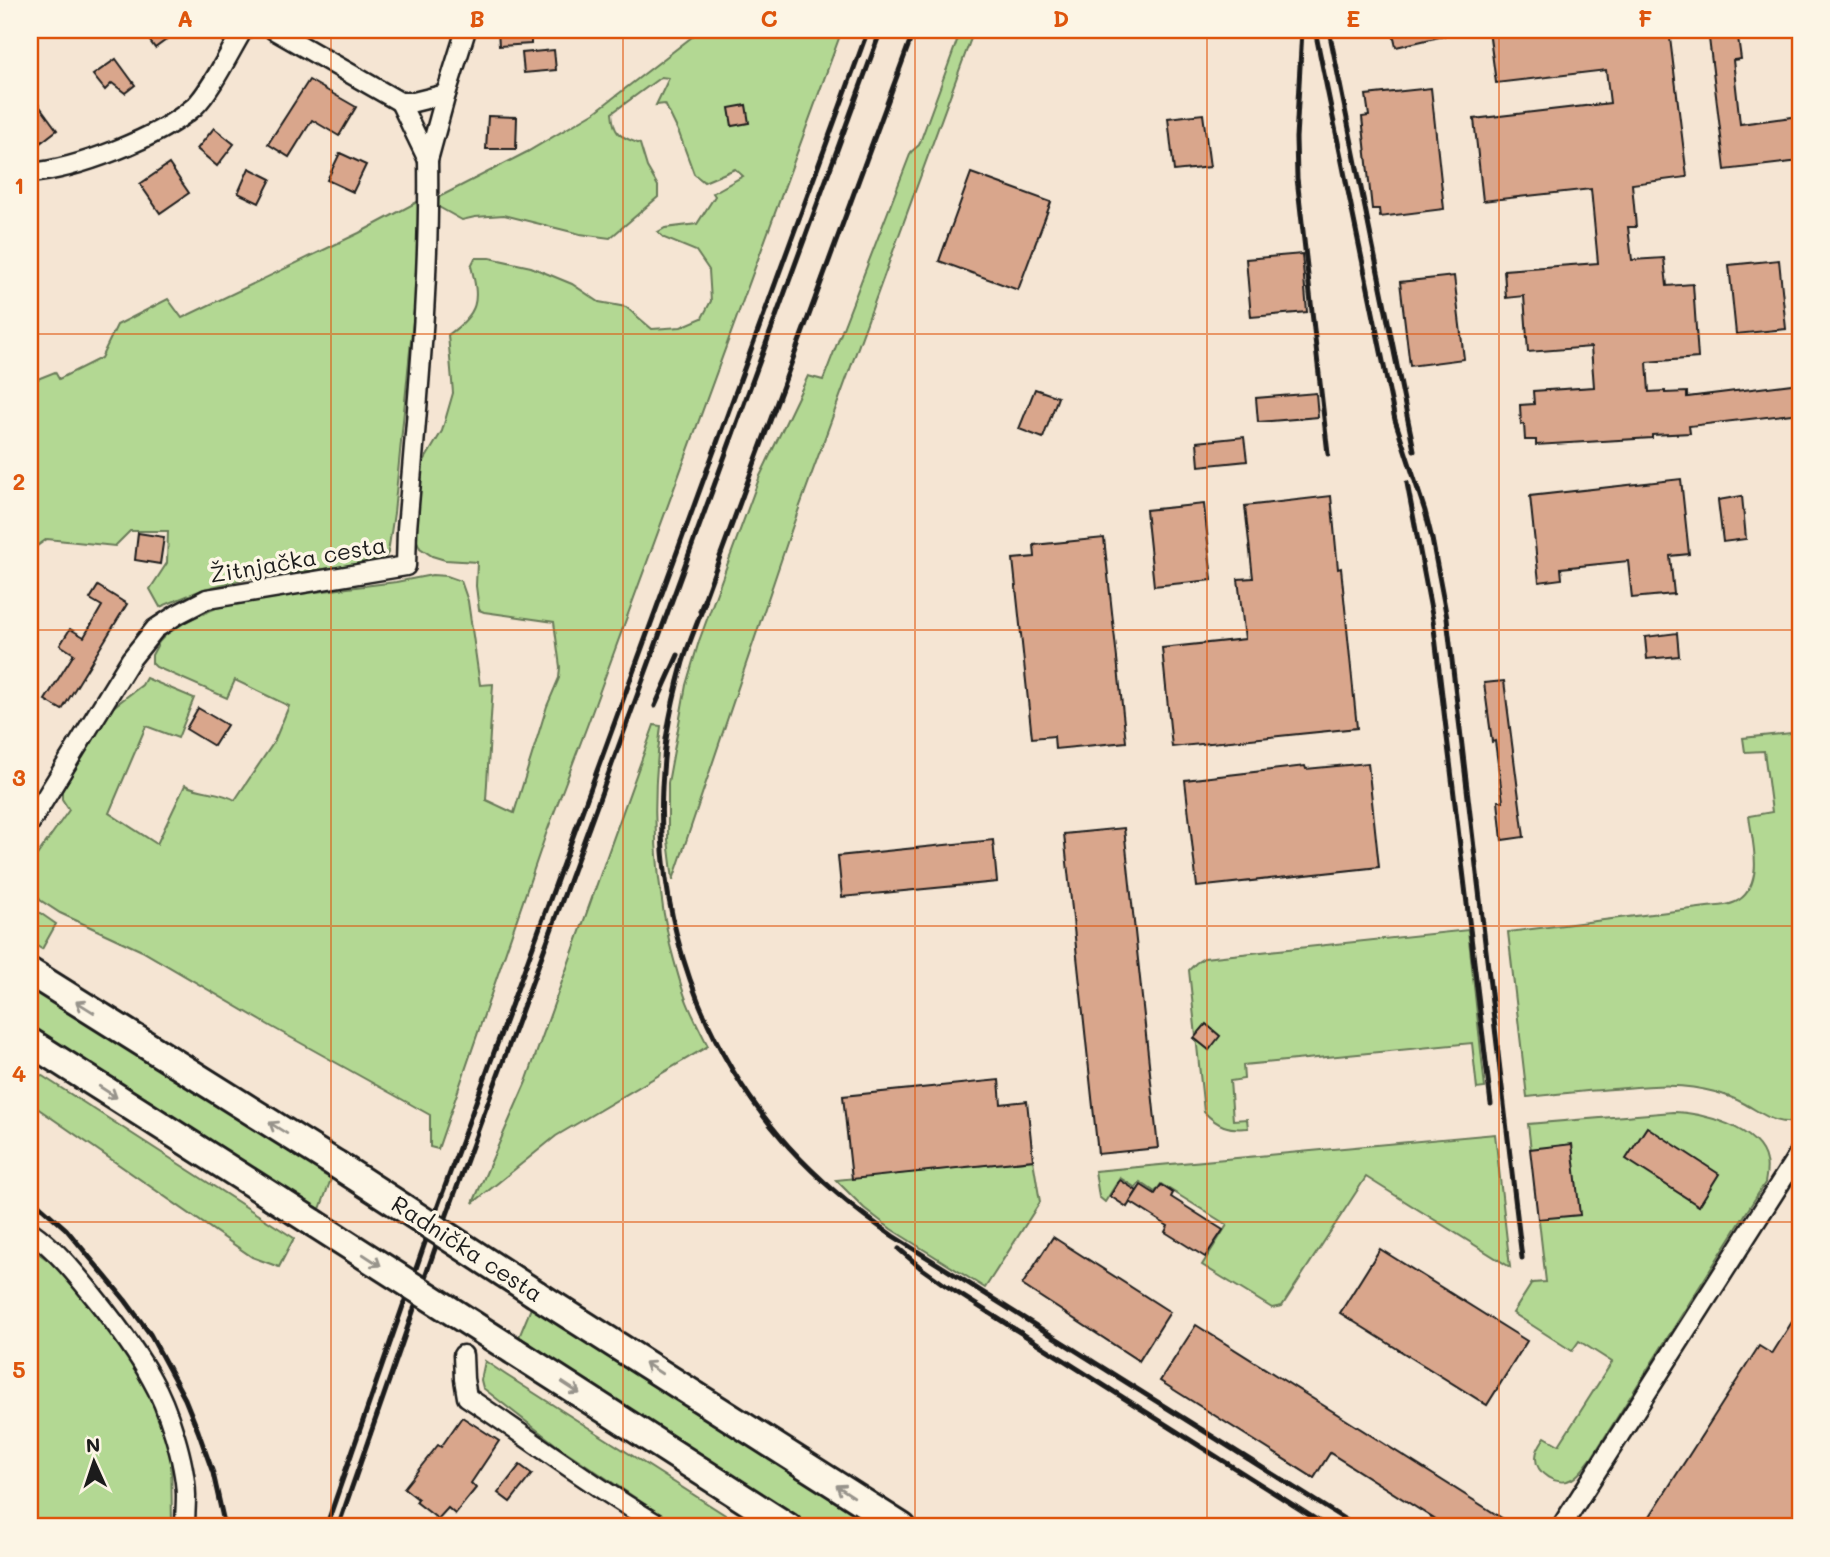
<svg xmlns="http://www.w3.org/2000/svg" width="1830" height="1557" viewBox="0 0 1830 1557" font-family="Mali,sans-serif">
<rect width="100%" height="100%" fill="#f5e5d3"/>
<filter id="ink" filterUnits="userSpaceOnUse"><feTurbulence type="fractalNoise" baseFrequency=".0143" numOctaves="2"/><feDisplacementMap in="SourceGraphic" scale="14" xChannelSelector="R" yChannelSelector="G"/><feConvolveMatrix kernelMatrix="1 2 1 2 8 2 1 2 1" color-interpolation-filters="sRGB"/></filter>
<g filter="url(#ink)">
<!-- green -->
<g fill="#b3d893" stroke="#687a58" stroke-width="2">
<path d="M 701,30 L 842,30 L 587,726 L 546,834 L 438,1149 L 430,1147 L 430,1115 L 272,1027 L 142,951 L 60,913 L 40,900 L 30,881 L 30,865 L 69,810 L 62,799 L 62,791 L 112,708 L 142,685 L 146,678 L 194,698 L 178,738 L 146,726 L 109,813 L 157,844 L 185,785 C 201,793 220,791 235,800 L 274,742 L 289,706 L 235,680 L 227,698 L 156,667 L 152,663 L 152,655 L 159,642 L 173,627 L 216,608 L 251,600 L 396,582 L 432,575 L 447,576 L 461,581 L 468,601 L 480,685 L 493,684 L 486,800 L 514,813 L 547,706 L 559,678 L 560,667 L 554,622 L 484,612 L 479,610 L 476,586 L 477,562 L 445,560 L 432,556 L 420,548 L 416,539 L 414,509 L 421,466 L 442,431 L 453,393 L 448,335 C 479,313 480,301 471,266 L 475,258 L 490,258 L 531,267 L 572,284 L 599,302 L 626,307 L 652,329 L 681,327 L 702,318 L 711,301 L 709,270 L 696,251 L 664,238 L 658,232 L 665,228 L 697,224 L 715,196 L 713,193 L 743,176 L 735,169 L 704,182 L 694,174 L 679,133 L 665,104 L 656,105 L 669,78 L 661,77 L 612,113 C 614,136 620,136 640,144 L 647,167 L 658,186 L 658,197 L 610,238 L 580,234 L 504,215 L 475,217 L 462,220 L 437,206 L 439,197 L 527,152 L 595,112 Z"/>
<polygon points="961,30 974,30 793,525 673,880 668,840 668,783 686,685 699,641 760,476 808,376 823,380 911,152 919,145"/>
<polygon points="417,202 420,215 419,259 394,513 388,553 382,562 250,578 204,589 160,607 150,589 167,563 168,531 130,531 115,546 47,539 30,551 30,382 55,372 59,379 101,358 117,325 168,299 182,318 359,233"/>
<path d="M 654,725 L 661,726 C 651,800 654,873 670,945 C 675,964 680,984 687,1002 C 693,1017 701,1032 708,1046 L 556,1136 L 473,1203 L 526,1082 Z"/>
<path d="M 1800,732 L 1800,1121 C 1776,1126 1765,1115 1745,1104 C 1736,1099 1726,1095 1715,1092 C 1680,1082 1649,1086 1613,1089 C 1584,1091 1556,1094 1527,1097 L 1508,932 L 1707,907 C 1717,906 1731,906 1739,900 C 1765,882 1752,841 1749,816 L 1772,812 L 1764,751 L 1745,752 L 1743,738 Z"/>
<polygon points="30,906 56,924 42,949 30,942"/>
<path d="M 1468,930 L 1485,1088 L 1477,1089 L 1472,1043 L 1243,1065 L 1244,1079 L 1230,1081 L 1233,1120 L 1247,1119 L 1248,1128 C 1228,1130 1218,1126 1204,1112 L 1189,970 L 1196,963 L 1204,958 Z"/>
<polygon points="30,981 323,1167 321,1173 331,1179 320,1209 309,1203 307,1206 30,1031"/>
<polygon points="30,1068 294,1238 279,1267 252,1257 30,1103"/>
<path d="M 1673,1112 C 1701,1112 1760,1128 1766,1161 C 1768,1168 1766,1176 1765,1183 L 1591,1459 C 1585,1466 1580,1475 1572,1479 C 1557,1487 1535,1474 1536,1457 C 1536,1449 1541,1443 1545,1437 L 1559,1445 L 1612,1362 L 1579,1341 L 1572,1351 L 1513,1313 L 1532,1283 L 1546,1282 L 1528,1124 Z"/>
<polygon points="1495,1134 1510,1267 1366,1177 1282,1306 1272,1308 1202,1265 1227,1225 1161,1184 1155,1192 1140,1182 1136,1188 1120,1178 1105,1202 1099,1197 1095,1171"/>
<polygon points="1033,1160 1040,1202 985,1288 891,1229 864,1208 836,1180"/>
<polygon points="30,1247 60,1269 119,1342 149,1389 171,1448 172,1527 30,1527"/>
<polygon points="531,1308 542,1313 886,1527 808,1527 530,1348 531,1344 519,1337"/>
<polygon points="485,1361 506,1375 744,1527 679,1527 555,1444 483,1388 481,1380"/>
</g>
<!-- building -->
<g fill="#d9a68c" stroke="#1c1c1c" stroke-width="2">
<polygon points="142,30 180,30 155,48"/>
<polygon points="498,30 531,30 531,44 499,46"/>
<polygon points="1392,30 1443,30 1444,36 1396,47"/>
<polygon points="1489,30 1669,30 1687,177 1632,184 1636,227 1628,227 1632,260 1664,258 1667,286 1693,284 1698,358 1647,362 1649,392 1665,391 1665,393 1687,392 1687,397 1800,383 1800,413 1689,426 1690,433 1652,435 1652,438 1536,445 1536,440 1525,440 1524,424 1521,425 1520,405 1534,404 1533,391 1594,387 1591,347 1528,352 1524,296 1506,298 1504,270 1598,263 1591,189 1483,201 1474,119 1610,103 1606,70 1496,83"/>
<polygon points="1708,30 1737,30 1741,59 1733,60 1740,124 1800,116 1800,161 1725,170"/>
<polygon points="554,50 556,70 524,73 522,53"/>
<polygon points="116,59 135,85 125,93 112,83 105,90 93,75"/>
<polygon points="309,80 356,107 339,136 312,120 289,157 268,144"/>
<polygon points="1431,88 1444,209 1380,217 1379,209 1372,209 1362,117 1369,116 1366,95"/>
<polygon points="30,93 57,130 30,151"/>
<polygon points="746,105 749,123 732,126 729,108"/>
<polygon points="1203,114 1210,167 1174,171 1168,118"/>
<polygon points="488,116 517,117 516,149 486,149"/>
<polygon points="214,128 234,144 217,166 197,149"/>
<polygon points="340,153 366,165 353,192 327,180"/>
<polygon points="169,164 189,193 160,213 140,184"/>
<polygon points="249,168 271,179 259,203 238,193"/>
<polygon points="971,173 1051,202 1018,290 939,261"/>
<polygon points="1302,254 1307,312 1251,317 1246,259"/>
<polygon points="1779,260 1786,329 1736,334 1729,265"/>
<polygon points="1454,276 1464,359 1410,366 1400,282"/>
<polygon points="1035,389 1058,397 1043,438 1019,429"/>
<polygon points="1316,393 1318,417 1258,422 1256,398"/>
<polygon points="1244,437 1247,461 1199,466 1197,442"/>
<polygon points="1681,479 1689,554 1670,556 1674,594 1632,598 1628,561 1561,568 1562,579 1539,582 1530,496"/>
<polygon points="1331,496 1338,569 1341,568 1357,728 1172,747 1162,648 1245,639 1238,579 1253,578 1245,506"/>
<polygon points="1742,496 1746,539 1723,542 1718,500"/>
<polygon points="1204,504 1212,580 1154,586 1146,510"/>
<polygon points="138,533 164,537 160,564 135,560"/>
<polygon points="1104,538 1126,742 1055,749 1054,736 1032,738 1013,559 1035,557 1034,545"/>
<polygon points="98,586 127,604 62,710 45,700 74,654 60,645 70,629 84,637 102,606 90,599"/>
<polygon points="1677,633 1679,656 1647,659 1645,637"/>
<polygon points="1504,681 1524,837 1502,840 1498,801 1503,801 1495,741 1492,742 1484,683"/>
<polygon points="198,708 227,725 214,746 186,729"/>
<polygon points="1368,763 1379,867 1197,887 1185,780 1305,766 1306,769"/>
<polygon points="1124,828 1158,1148 1098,1154 1064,834"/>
<polygon points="993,840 997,882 842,897 838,856"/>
<polygon points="1206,1024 1220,1036 1209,1050 1194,1038"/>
<polygon points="999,1080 1001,1104 1027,1101 1033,1160 852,1179 843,1096"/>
<polygon points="1647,1127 1719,1174 1699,1206 1626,1159"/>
<polygon points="1572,1144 1580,1215 1538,1219 1530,1149"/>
<polygon points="1120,1180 1137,1191 1127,1207 1110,1196"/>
<polygon points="1141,1185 1155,1194 1161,1185 1173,1193 1171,1197 1223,1230 1205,1257 1165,1232 1168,1226 1130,1202"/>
<polygon points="1053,1237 1170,1312 1139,1361 1022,1285"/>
<polygon points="1380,1249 1527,1341 1487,1405 1340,1313"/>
<polygon points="1800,1309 1800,1527 1643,1527 1759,1346 1772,1354"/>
<polygon points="1196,1325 1516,1527 1447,1527 1330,1453 1314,1478 1160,1381"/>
<polygon points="462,1417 499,1441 471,1483 476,1488 455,1514 448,1508 438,1519 416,1502 418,1499 404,1488 438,1445 441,1447"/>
<polygon points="520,1465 532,1474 510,1502 498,1493"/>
</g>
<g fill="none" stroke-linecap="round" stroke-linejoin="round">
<!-- street casing -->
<g stroke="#1c1c1c" stroke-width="23">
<g id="street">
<polyline points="274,30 400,102 414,102 446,94 466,30"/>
<polyline points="400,102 428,160 446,94"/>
<path d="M 30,173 C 77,169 158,138 194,107 C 211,91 230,51 243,30"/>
<path d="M 30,823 L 131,659 L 155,629 L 178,614 L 207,599 L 406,566 L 407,529 C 417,406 430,283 428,160"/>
<path d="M 30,1231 C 56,1249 76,1274 96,1299 C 116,1324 136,1350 151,1378 C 168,1407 185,1462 186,1495 C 186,1506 185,1517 185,1527"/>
<path d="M 463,1355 L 464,1379 L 467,1397 C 532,1440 595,1488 662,1527"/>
<polyline points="1561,1527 1800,1152"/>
</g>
</g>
<!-- secondary casing -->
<g stroke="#1c1c1c" stroke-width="32">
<g id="secondary">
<polyline points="30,972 336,1164"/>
<polyline points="30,1042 314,1223"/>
<polyline points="536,1294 902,1527"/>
<polyline points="514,1351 788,1527"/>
</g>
</g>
<!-- street -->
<use href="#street" stroke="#fcf5e5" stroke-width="18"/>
<!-- secondary -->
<use href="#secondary" stroke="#fcf5e5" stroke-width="26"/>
<!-- rail -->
<g stroke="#1c1c1c" stroke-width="5">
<polyline points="1302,30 1296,138 1297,178 1328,454"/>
<polyline points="1315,30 1395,420 1425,511 1432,539 1447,618 1522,1258"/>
<polyline points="1329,30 1414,450"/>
<polyline points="1407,483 1433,620 1491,1104"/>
<path d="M 705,602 C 698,622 689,642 683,662 C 676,687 670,714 666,739 C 664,755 663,771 662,787 C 656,919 700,1047 789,1147 C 820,1181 855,1210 893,1236 L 1357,1527"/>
<polyline points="700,611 914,30"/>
<polyline points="655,706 678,655"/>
<polyline points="30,1197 66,1229 125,1300 150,1334 185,1399 198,1431 213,1473 225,1527"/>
<polyline points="899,1249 921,1268 945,1285 1328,1527"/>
<polyline points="326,1527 436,1211 868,30"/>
<polyline points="338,1527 445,1220 881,30"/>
</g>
<!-- secondary-bridge casing -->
<g stroke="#1c1c1c" stroke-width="32" stroke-linecap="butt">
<g id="secondary-bridge">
<polyline points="336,1164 536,1294"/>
<polyline points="314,1223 514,1351"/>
</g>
</g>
<!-- secondary-bridge -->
<use href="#secondary-bridge" stroke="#fcf5e5" stroke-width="26"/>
</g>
<!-- one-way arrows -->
<defs><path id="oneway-shaft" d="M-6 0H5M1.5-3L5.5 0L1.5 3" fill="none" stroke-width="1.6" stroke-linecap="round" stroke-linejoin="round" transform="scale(1.75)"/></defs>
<g stroke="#97938b">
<use href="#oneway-shaft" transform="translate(85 1007) rotate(-148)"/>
<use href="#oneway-shaft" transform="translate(108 1092) rotate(33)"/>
<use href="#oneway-shaft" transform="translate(278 1128) rotate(-148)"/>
<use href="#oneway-shaft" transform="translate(372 1260) rotate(33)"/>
<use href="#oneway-shaft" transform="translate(653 1368) rotate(-147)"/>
<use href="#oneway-shaft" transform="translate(571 1388) rotate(33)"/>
<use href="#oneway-shaft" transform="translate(845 1491) rotate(-147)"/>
</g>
</g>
<!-- grid -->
<path fill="none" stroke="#de560d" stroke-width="2" stroke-opacity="0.55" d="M 331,30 L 331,1527M 623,30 L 623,1527M 915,30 L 915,1527M 1207,30 L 1207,1527M 1499,30 L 1499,1527M 30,334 L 1800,334M 30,630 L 1800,630M 30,926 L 1800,926M 30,1222 L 1800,1222"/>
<g text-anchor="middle" stroke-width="7" stroke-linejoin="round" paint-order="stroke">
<!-- street labels -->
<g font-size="23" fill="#1c1c1c" stroke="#fcf5e5">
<text transform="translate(298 560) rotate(-10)" y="8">Žitnjačka cesta</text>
<text transform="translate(467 1249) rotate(33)" y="8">Radnička cesta</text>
</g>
</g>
<!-- margin -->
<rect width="1830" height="1557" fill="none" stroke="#fcf5e5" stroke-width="77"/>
<!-- north arrow -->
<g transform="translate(94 1462) rotate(357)" stroke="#fcf5e5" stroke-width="5" paint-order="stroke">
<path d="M0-5L12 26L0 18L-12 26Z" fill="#1c1c1c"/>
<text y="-10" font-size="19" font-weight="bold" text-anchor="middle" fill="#1c1c1c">N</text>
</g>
<rect x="38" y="38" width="1754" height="1480" fill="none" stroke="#de560d" stroke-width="2.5"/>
<g font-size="23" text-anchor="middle" font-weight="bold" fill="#de560d">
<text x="185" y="27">A</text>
<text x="477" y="27">B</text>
<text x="769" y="27">C</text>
<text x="1061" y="27">D</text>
<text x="1353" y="27">E</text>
<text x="1645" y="27">F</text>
<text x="19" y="194">1</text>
<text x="19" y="490">2</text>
<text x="19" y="786">3</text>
<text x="19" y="1082">4</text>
<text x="19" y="1378">5</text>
</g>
</svg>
